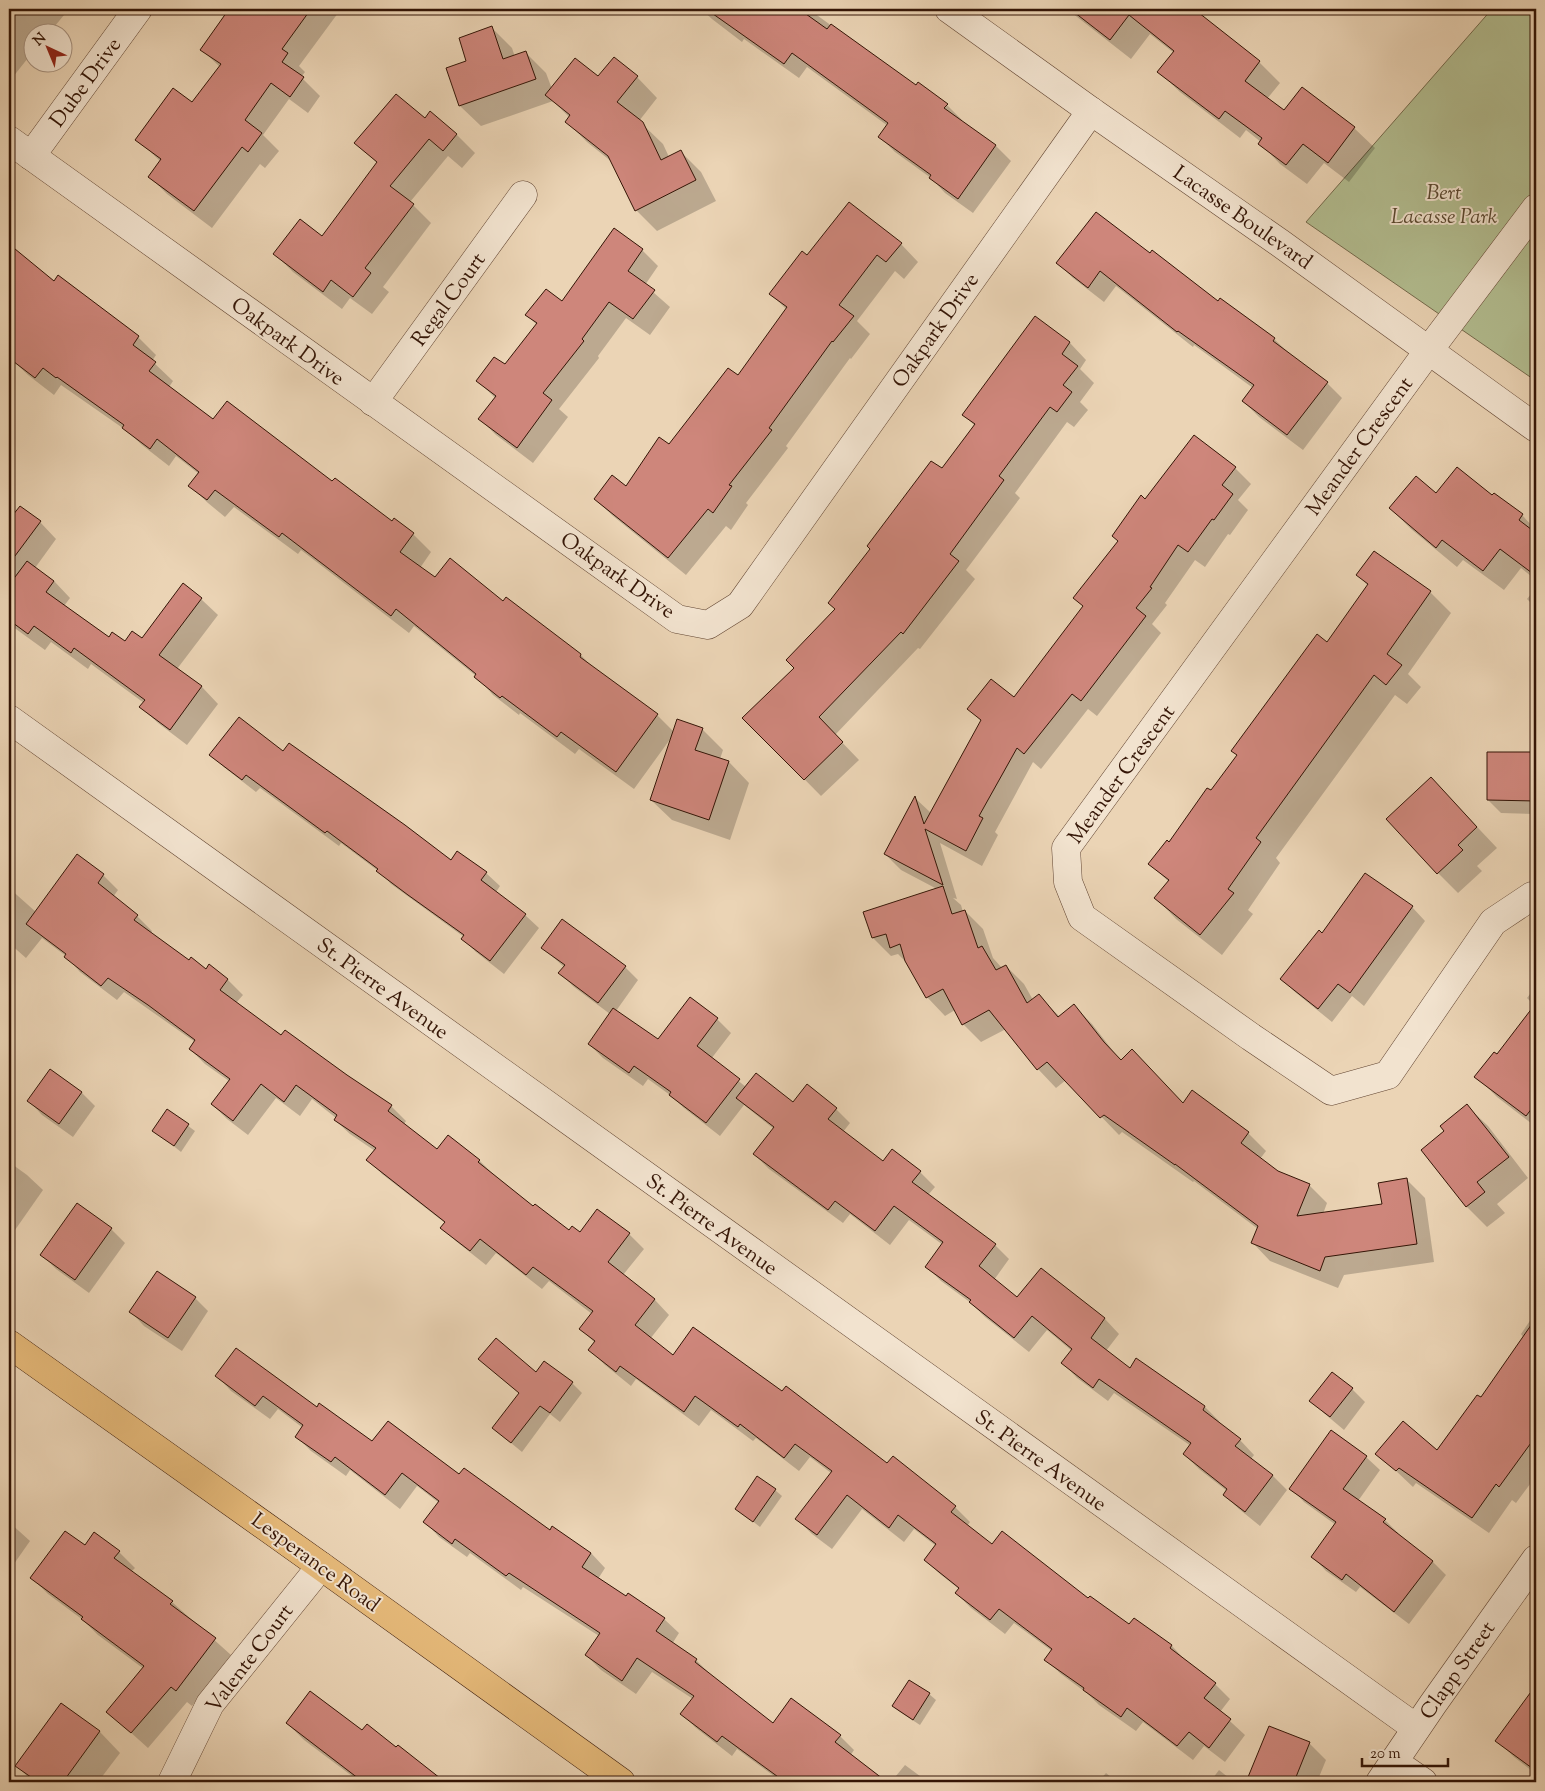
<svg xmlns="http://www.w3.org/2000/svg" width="1545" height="1791" viewBox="0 0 1545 1791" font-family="'Sorts Mill Goudy',serif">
<rect width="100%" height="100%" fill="#ebd4b5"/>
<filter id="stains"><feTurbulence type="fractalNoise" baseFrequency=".004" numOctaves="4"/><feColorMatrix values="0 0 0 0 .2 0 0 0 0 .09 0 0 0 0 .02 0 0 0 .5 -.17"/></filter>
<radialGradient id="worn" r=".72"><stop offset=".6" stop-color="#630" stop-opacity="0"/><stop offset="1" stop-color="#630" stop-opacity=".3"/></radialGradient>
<!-- green -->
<polygon fill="#b3be91" stroke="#746a4c" points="1492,9 1536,9 1536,381 1306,222"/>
<!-- shadow -->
<g fill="#0003">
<polygon points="9,9 69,9 50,32 32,32 32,62 28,58 9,82"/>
<polygon points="239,9 341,9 299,66 305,72 301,77 320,96 308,113 289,99 263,135 279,151 265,168 260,164 212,228 167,194 150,177 161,162 137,139 192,104 220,67 202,50 220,35"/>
<polygon points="701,9 811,9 814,13 916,87 947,105 962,120 961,121 996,146 1011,161 973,213 945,193 931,178 895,152 880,137 888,126 807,67 799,78 744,39 742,42 712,19"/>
<polygon points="1061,9 1192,9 1259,62 1280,83 1267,99 1284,112 1303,88 1354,128 1375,148 1349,182 1324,163 1307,184 1280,164 1260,143 1261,142 1246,130 1240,138 1180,92 1159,72 1174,53 1150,34 1131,59 1072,13 1070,15"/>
<polygon points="492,28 512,48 515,57 526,53 546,73 552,89 598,78 637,77 657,98 639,121 663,144 669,157 680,151 701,172 716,201 657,231 636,210 612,162 587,142 567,122 570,118 553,101 481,126 460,106 448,68 468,61"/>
<polygon points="430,113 457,135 475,153 462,168 448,156 410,202 431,223 383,287 389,292 372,314 350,298 342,309 293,272 275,254 322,237 378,164 356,143 425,120"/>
<polygon points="849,204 901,244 918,262 904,279 895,271 857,321 870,334 851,359 850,358 786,446 788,448 746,503 748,505 731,530 726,526 686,575 613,516 595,499 626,488 738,377 787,310 771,294 807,257"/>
<polygon points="1096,214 1218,303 1274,339 1290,354 1327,383 1342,398 1303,450 1259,417 1243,401 1253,388 1194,345 1193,347 1116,286 1104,302 1073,278 1058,263"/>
<polygon points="9,246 54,283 58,277 138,337 156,355 152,361 173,381 169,387 213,421 332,483 392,523 394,520 413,534 431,552 420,568 435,579 503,603 506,598 581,655 595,670 657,715 674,732 702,729 723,750 720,759 729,762 749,783 730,840 672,820 651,800 671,738 634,789 579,749 575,754 520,713 519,715 493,695 476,676 414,626 409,633 301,550 298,554 234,507 225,517 208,503 190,486 199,474 176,456 169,466 142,445 127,431 61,385 54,395 28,375 10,358 21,342 9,332"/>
<polygon points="642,250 658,266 645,285 670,307 650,335 626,318 598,356 599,358 559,409 568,417 533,463 496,435 480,419 495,398 478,381 505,366 537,325 527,315 562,303"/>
<polygon points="1036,318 1070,343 1086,360 1080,369 1094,383 1080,402 1088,410 1074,427 1067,422 1015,493 1020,498 966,570 975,579 920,649 918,648 835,735 859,760 821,796 744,718 796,668 836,610 975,426 964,415"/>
<polygon points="1235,468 1251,484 1238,500 1248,510 1230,535 1228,534 1205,567 1195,560 1165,603 1167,605 1152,624 1161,633 1097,716 1088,709 1041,769 1033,762 995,832 998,835 982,866 940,843 957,899 953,898 961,905 963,912 965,911 983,929 993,958 1002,968 1006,966 1024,984 1033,1000 1039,996 1060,1017 1074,1006 1092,1024 1121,1061 1183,1105 1248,1133 1266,1151 1260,1159 1278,1173 1309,1185 1327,1203 1323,1214 1383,1205 1407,1180 1425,1198 1434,1262 1344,1275 1338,1288 1270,1261 1252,1242 1258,1229 1194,1181 1193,1182 1122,1132 1119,1135 1066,1080 1056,1088 1038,1069 1006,1029 981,1042 963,1024 955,1010 945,1016 927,997 909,965 898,954 891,956 873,938 937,889 901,870 885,854 915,798 931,813 981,721 969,709 1014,699 1084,607 1119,542 1146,500"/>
<polygon points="1437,495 1492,497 1522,515 1536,530 1536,580 1521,568 1504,590 1463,560 1457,567 1411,529 1390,508"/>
<polygon points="20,507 40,522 56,539 35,568 54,581 70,598 64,606 109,639 125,643 142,640 201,599 218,615 177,669 202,687 218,704 187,745 158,723 141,707 144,703 91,664 88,669 51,642 45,650 9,624 9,522"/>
<polygon points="1374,553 1430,592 1451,613 1408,674 1421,687 1407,704 1395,695 1276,858 1280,863 1248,910 1253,914 1222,955 1176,919 1156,898 1169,882 1150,864 1170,844 1211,792 1238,756 1233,751 1327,644 1368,586 1358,575"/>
<polygon points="1536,588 1536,608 1527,599"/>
<polygon points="284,753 451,862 486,873 500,886 496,892 525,915 539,928 504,974 476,952 463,939 464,937 391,884 381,873 341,843 339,846 260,788 256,792 225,768 211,755"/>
<polygon points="1488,753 1536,753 1536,814 1501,813 1488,800"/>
<polygon points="1431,778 1497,848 1477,866 1482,871 1458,893 1438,873"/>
<polygon points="77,856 103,875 118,890 113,897 137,916 152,931 151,933 189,961 206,970 209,966 228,980 243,995 236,1003 282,1036 391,1106 406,1121 404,1124 437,1151 479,1160 494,1175 534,1208 569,1232 580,1234 629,1234 644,1249 623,1275 655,1300 669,1315 650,1339 673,1357 782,1393 888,1465 955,1507 970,1522 967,1526 992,1546 1089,1600 1130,1626 1134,1619 1172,1646 1186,1661 1215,1684 1230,1699 1220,1712 1245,1735 1225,1762 1204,1746 1193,1760 1143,1722 1136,1731 1099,1705 1088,1694 1061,1674 1046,1660 1052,1651 1014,1623 1005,1634 971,1608 956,1593 959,1589 940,1574 925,1560 936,1546 914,1529 904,1542 862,1509 832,1549 812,1534 797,1519 831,1473 810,1457 799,1471 756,1438 753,1441 711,1410 699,1426 636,1379 631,1386 605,1365 590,1350 595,1343 581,1329 592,1314 549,1281 542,1289 496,1253 486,1265 457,1242 442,1228 445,1223 382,1174 368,1159 375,1151 350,1134 335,1120 336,1118 312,1099 300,1116 276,1098 248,1135 227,1119 212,1104 229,1081 205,1064 190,1049 195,1042 124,992 117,1000 80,972 66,956 42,938 26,958 9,943 9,888 36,912"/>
<polygon points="1412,907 1425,921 1364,1006 1352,996 1332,1022 1295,992 1282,979 1322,934"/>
<polygon points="543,948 625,967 638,980 616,1011 659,1041 690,999 717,1019 731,1033 711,1059 746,1087 794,1104 836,1109 850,1123 843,1132 884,1163 892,1151 920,1172 935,1187 928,1195 995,1245 1009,1259 994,1280 1017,1299 1041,1269 1105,1319 1119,1334 1106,1351 1130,1370 1137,1360 1205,1407 1219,1421 1218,1423 1240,1440 1254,1455 1251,1459 1273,1476 1287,1490 1260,1526 1239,1509 1224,1495 1227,1491 1199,1469 1184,1454 1191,1446 1114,1393 1108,1401 1077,1378 1063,1363 1072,1351 1047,1330 1029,1352 985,1317 971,1303 941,1281 927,1267 943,1245 909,1220 890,1245 850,1214 843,1223 769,1169 754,1154 774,1129 744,1105 720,1136 684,1108 670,1095 648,1079 643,1086 603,1058 589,1044 610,1014 574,987 560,973 564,967"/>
<polygon points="1536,986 1536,1127 1497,1097 1480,1080 1535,1006 1527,998"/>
<polygon points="50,1071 82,1093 95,1106 73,1137 42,1115 29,1101"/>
<polygon points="1467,1106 1488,1126 1528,1178 1497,1204 1505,1213 1487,1227 1467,1207 1422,1150 1446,1131"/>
<polygon points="168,1111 195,1131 181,1152 154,1130"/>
<polygon points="9,1162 27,1175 43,1190 15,1230 9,1225"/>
<polygon points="111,1229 125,1243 89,1293 56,1269 42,1255"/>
<polygon points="195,1298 208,1311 182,1351 144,1326 131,1312"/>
<polygon points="1536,1312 1536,1476 1516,1503 1512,1500 1489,1533 1416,1483 1413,1487 1377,1453 1437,1452 1481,1399 1524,1338 1521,1334"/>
<polygon points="544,1363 572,1383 582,1393 560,1422 550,1414 522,1452 493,1428 520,1394 490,1368 536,1374"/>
<polygon points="217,1376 317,1408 372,1443 460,1475 550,1532 591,1553 605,1568 598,1579 626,1597 629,1594 664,1619 679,1633 672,1644 696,1660 710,1674 773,1725 840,1736 854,1750 850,1756 882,1782 782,1782 737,1749 732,1756 696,1728 682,1714 693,1699 652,1672 636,1694 601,1670 586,1655 599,1636 523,1587 521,1590 470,1553 467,1557 439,1537 425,1522 439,1503 417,1486 400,1509 350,1470 346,1476 311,1451 297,1437 303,1428 278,1409 270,1419 231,1391"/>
<polygon points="1352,1389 1365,1402 1344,1430 1325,1414 1311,1401"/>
<polygon points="1366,1457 1380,1470 1358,1501 1385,1520 1398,1533 1397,1535 1433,1562 1446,1575 1409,1624 1360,1587 1356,1592 1326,1571 1313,1557 1336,1525 1304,1502 1291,1488"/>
<polygon points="775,1490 782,1496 760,1527 737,1509"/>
<polygon points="9,1522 30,1541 9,1571"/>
<polygon points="85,1547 119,1552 135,1568 131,1572 172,1602 231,1655 192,1706 187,1702 148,1748 108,1712 144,1669 98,1635 83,1620 48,1594 32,1578"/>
<polygon points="929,1694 936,1700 920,1725 900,1712 893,1706"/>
<polygon points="62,1704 100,1732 120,1753 98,1782 33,1782 16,1765"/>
<polygon points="1523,1705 1536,1715 1536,1774 1514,1757 1497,1740"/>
<polygon points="287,1723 362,1732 396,1749 398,1747 443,1782 360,1782 304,1740"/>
<polygon points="1269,1727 1309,1743 1326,1760 1317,1782 1248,1782"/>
<polygon points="905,1765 928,1782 891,1782"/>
<polygon points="1219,1770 1234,1782 1210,1782"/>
<polygon points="1106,1773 1117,1782 1098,1782"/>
</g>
<!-- building -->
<g fill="#ce867b" stroke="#341506">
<polygon points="229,9 311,9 282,49 288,53 282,62 304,77 290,97 271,83 245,120 262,133 248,152 242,147 194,211 148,177 161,159 135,140 173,88 192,102 221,64 200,50"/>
<polygon points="706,9 799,9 827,29 831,24 916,85 918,82 948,104 944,108 996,145 958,199 929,178 931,175 878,137 888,123 792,53 784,64"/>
<polygon points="1070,9 1194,9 1260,61 1245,81 1284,110 1302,87 1355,127 1328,163 1303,144 1286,165 1258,144 1262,138 1225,111 1219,119 1157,72 1174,51 1129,15 1110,40"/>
<polygon points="492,26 503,59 526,51 536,79 459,106 446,68 466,61 459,38"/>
<polygon points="614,57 638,76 617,102 643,122 661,160 681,150 696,180 635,211 608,156 565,122 570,115 545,95 575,58 598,76"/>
<polygon points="396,94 425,118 430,111 457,134 443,151 429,139 390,186 414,204 365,268 371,273 353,297 331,280 323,292 273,254 300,219 322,236 377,162 354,143"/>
<polygon points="849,202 902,243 886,262 877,255 839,305 854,316 833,342 832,341 769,428 772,430 729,485 732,486 713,513 708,509 668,558 594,499 612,475 626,486 659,437 669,444 728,368 738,375 787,307 769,294 802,251 807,255"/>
<polygon points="1096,212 1150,253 1152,250 1218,301 1220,298 1275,338 1273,341 1328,382 1287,435 1242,401 1254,385 1178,331 1177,332 1100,271 1088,288 1056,263"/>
<polygon points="614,228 643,249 628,271 655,290 633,319 609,302 582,339 584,341 543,393 552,400 517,448 478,419 496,396 476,381 494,357 505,364 537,323 525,315 546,289 562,301"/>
<polygon points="9,244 54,281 58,275 139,336 133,345 156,362 149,371 213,419 227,401 332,481 335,478 392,521 394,518 414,533 400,552 435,577 450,558 503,601 506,597 581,654 580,657 658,714 616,772 561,732 557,737 502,696 500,698 474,677 476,674 396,609 391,616 282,533 279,537 215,490 207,500 188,486 199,472 157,439 150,449 122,428 124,425 57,377 56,378 43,368 35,378 9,358"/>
<polygon points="1035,316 1070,342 1062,354 1078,366 1063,385 1072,392 1057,412 1050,407 999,476 1004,480 950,554 959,561 903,634 901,632 819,717 843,742 804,780 742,718 794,668 786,660 835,609 828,603 870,549 867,546 931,461 942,468 975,424 962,415"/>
<polygon points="1194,435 1236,467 1222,485 1233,494 1214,520 1212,519 1188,552 1178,545 1150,587 1152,588 1136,608 1146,616 1081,701 1072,694 1024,754 1017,748 979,816 983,818 966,851 925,829 943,885 884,854 915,796 924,824 981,720 967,709 991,679 1014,697 1083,606 1073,598 1118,541 1112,536 1141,495 1145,499"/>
<polygon points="1457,467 1492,495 1494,493 1523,514 1519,520 1536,533 1536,576 1500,549 1483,571 1442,540 1436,548 1389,508 1416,476 1436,493"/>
<polygon points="20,506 41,521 9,564 9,520"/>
<polygon points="1374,551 1431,591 1387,654 1402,665 1386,685 1374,675 1256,838 1261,842 1228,889 1234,893 1200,935 1154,898 1169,880 1148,864 1167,840 1169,842 1207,788 1211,790 1237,755 1231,751 1317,634 1327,642 1368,584 1356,575"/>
<polygon points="27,561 54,581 46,592 109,637 112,632 125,641 132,631 142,638 183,583 202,598 159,655 202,686 170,730 139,707 145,700 74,648 71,653 34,626 28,634 9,620 9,585"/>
<polygon points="239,717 283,751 289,743 405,825 451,860 457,851 487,872 481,880 526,914 490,961 461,939 464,935 408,895 376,871 378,869 327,831 325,833 246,775 242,780 209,755"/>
<polygon points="677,719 703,728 695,750 729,761 709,820 650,800"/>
<polygon points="1487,752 1536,752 1536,801 1487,800"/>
<polygon points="1431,777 1477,827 1458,845 1463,850 1437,874 1386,819"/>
<polygon points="77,854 104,874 98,883 138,915 134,920 189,960 191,957 206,969 209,964 228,979 220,990 281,1035 285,1030 347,1075 392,1105 388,1111 437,1149 448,1135 480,1160 478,1162 533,1206 535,1204 569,1230 572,1226 580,1232 597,1209 630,1233 608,1262 655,1299 635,1325 673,1355 693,1327 782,1391 786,1386 887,1463 893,1456 956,1506 951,1512 992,1544 1002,1531 1088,1598 1090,1596 1129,1624 1134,1618 1172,1645 1170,1648 1216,1683 1204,1698 1231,1719 1209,1748 1189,1732 1177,1746 1127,1708 1121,1717 1083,1690 1084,1688 1044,1660 1052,1649 999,1609 990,1620 955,1593 959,1588 924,1560 936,1544 898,1515 889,1528 847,1495 817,1535 795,1519 832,1471 795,1444 784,1458 740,1424 738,1427 695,1396 684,1412 620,1366 616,1372 588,1350 595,1341 579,1329 593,1311 533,1267 526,1275 480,1239 470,1251 440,1228 445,1222 366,1160 376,1148 334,1120 337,1115 296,1085 284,1102 261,1084 233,1121 211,1104 230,1079 189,1049 195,1040 148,1005 108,978 101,986 64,957 66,954 26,924"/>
<polygon points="1365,873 1413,906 1350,993 1338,984 1318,1009 1280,979 1319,930 1322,933"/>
<polygon points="943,886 952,914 965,910 978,948 982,946 996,970 1006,965 1027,1003 1039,994 1058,1017 1074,1004 1104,1042 1121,1060 1132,1049 1183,1103 1192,1090 1249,1132 1241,1143 1278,1171 1310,1184 1297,1216 1382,1204 1378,1183 1407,1178 1417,1244 1325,1257 1320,1271 1251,1243 1258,1226 1175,1164 1175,1165 1104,1115 1100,1118 1047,1062 1037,1070 989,1010 962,1025 943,989 926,998 905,961 900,944 890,948 886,934 872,938 863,912"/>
<polygon points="562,919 626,966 598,1003 558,973 565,965 541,948"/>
<polygon points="690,997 718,1018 697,1046 740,1079 706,1123 669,1095 671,1092 634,1066 629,1073 588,1044 613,1008 658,1039"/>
<polygon points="1536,1003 1536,1103 1526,1116 1474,1077 1494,1052 1497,1054"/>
<polygon points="50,1069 82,1092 59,1124 27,1101"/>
<polygon points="756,1073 793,1102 807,1084 837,1108 828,1119 883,1161 892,1149 921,1171 912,1182 996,1244 979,1266 1017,1297 1041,1268 1105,1318 1091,1338 1130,1368 1136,1358 1205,1406 1203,1410 1241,1439 1235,1446 1273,1475 1245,1512 1223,1495 1227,1489 1183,1454 1191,1443 1099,1379 1093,1388 1061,1363 1072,1349 1032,1316 1014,1338 969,1302 971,1300 925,1267 943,1242 894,1206 875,1231 835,1201 828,1210 753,1154 774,1127 736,1098"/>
<polygon points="1467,1104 1509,1157 1477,1182 1485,1192 1466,1207 1421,1150 1444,1131 1440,1126"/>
<polygon points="167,1109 189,1124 174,1146 152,1131"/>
<polygon points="77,1203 112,1228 75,1280 40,1255"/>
<polygon points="157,1271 196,1297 168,1338 129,1312"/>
<polygon points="1536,1318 1536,1436 1499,1487 1496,1484 1472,1518 1399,1468 1396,1471 1375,1454 1403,1421 1437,1450 1477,1395 1481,1397"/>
<polygon points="496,1338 536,1372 544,1361 573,1382 550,1413 540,1406 511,1443 492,1428 519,1393 478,1359"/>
<polygon points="236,1348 317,1407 319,1403 372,1441 388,1421 459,1474 464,1468 550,1530 552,1526 591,1553 582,1567 626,1596 628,1593 665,1618 656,1631 697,1659 695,1662 773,1723 791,1698 841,1735 835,1742 887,1782 785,1782 722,1736 717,1742 680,1714 694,1696 637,1658 622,1681 585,1655 600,1633 509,1573 506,1576 455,1539 452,1544 423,1522 439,1501 402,1473 385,1495 335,1457 331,1462 295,1437 303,1425 263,1396 255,1406 215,1376"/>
<polygon points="1332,1372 1353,1388 1330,1417 1309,1401"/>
<polygon points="1331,1430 1367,1456 1343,1489 1386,1519 1383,1522 1433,1561 1394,1612 1346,1574 1342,1580 1311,1557 1336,1522 1289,1489"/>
<polygon points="757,1476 776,1489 753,1522 735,1509"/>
<polygon points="65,1531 85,1545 94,1532 120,1551 114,1558 173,1601 170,1604 216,1638 176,1691 171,1687 131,1733 106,1712 144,1666 81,1619 83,1617 30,1578"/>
<polygon points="909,1680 930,1693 913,1720 892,1706"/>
<polygon points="1536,1685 1536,1771 1495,1741"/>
<polygon points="310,1691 362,1730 367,1724 396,1747 398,1745 445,1782 363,1782 286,1723"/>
<polygon points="61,1703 100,1731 63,1782 38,1782 15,1766"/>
<polygon points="1269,1726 1310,1742 1294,1782 1246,1782"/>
</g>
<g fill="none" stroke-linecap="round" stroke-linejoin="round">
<!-- minor casing -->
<g stroke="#624532" stroke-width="29">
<g id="minor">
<polyline points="949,9 1091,111 1280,243 1536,428"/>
<polyline points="9,140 677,619 708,625 740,605 1091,111"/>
<polyline points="31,156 138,9"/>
<polyline points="1536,208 1429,350 1066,848 1068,882 1082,917 1251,1037 1331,1091 1388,1075 1493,922 1532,896 1536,897"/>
<polyline points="373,402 523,195"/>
<polyline points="9,719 1416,1728"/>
<polyline points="1394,1762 1423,1782"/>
<polyline points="172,1782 210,1704 321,1566"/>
<polyline points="1380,1782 1433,1704 1536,1559"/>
</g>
</g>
<!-- major casing -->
<g stroke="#341506" stroke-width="29">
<polyline id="major" points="9,1344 321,1566 621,1782"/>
</g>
<!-- minor -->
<use href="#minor" stroke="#f2e3cf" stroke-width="28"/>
<!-- major -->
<use href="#major" stroke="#e6ba7a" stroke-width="28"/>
</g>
<g text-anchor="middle" stroke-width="4" stroke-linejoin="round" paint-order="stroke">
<!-- street labels -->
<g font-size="21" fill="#341506" stroke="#f2e3cf">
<text transform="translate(85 82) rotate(-54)" y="7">Dube Drive</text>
<text transform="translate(1243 217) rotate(35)" y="7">Lacasse Boulevard</text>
<text transform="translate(448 299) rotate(-54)" y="7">Regal Court</text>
<text transform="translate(935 330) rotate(-55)" y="7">Oakpark Drive</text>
<text transform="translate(288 341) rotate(36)" y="7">Oakpark Drive</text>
<text transform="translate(1359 446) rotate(-54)" y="7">Meander Crescent</text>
<text transform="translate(618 575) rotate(35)" y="7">Oakpark Drive</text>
<text transform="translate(1121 774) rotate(-54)" y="7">Meander Crescent</text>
<text transform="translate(383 988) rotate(36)" y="7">St. Pierre Avenue</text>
<text transform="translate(712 1224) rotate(36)" y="7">St. Pierre Avenue</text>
<text transform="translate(1041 1460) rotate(36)" y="7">St. Pierre Avenue</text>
<text transform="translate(316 1562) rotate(36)" y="7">Lesperance Road</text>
<text transform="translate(249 1658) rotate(-53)" y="7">Valente Court</text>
<text transform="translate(1457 1670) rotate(-55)" y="7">Clapp Street</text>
</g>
<!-- park labels -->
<g font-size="21" font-style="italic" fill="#5a4830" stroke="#f2e3cf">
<text x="1444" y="199">Bert<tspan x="1444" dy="24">Lacasse Park</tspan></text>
</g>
</g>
<!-- margin -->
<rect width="1545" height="1791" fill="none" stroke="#ebd4b5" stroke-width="30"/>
<rect x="10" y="10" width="1525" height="1771" fill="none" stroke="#341506" stroke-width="2.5"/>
<rect x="15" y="15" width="1515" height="1761" fill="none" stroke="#341506"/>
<!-- north arrow -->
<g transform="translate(48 48) rotate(316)"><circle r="24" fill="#f2e3cf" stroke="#a6917f"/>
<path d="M0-4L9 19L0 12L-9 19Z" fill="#8f2418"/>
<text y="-8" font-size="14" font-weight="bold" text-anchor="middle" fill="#341506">N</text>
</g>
<!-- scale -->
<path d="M1362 1758v8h86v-8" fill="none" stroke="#341506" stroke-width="2.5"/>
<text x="1370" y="1758" font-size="15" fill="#341506" stroke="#f2e3cf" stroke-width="4" paint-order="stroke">20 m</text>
<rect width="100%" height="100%" filter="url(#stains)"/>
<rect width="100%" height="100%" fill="url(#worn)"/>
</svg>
